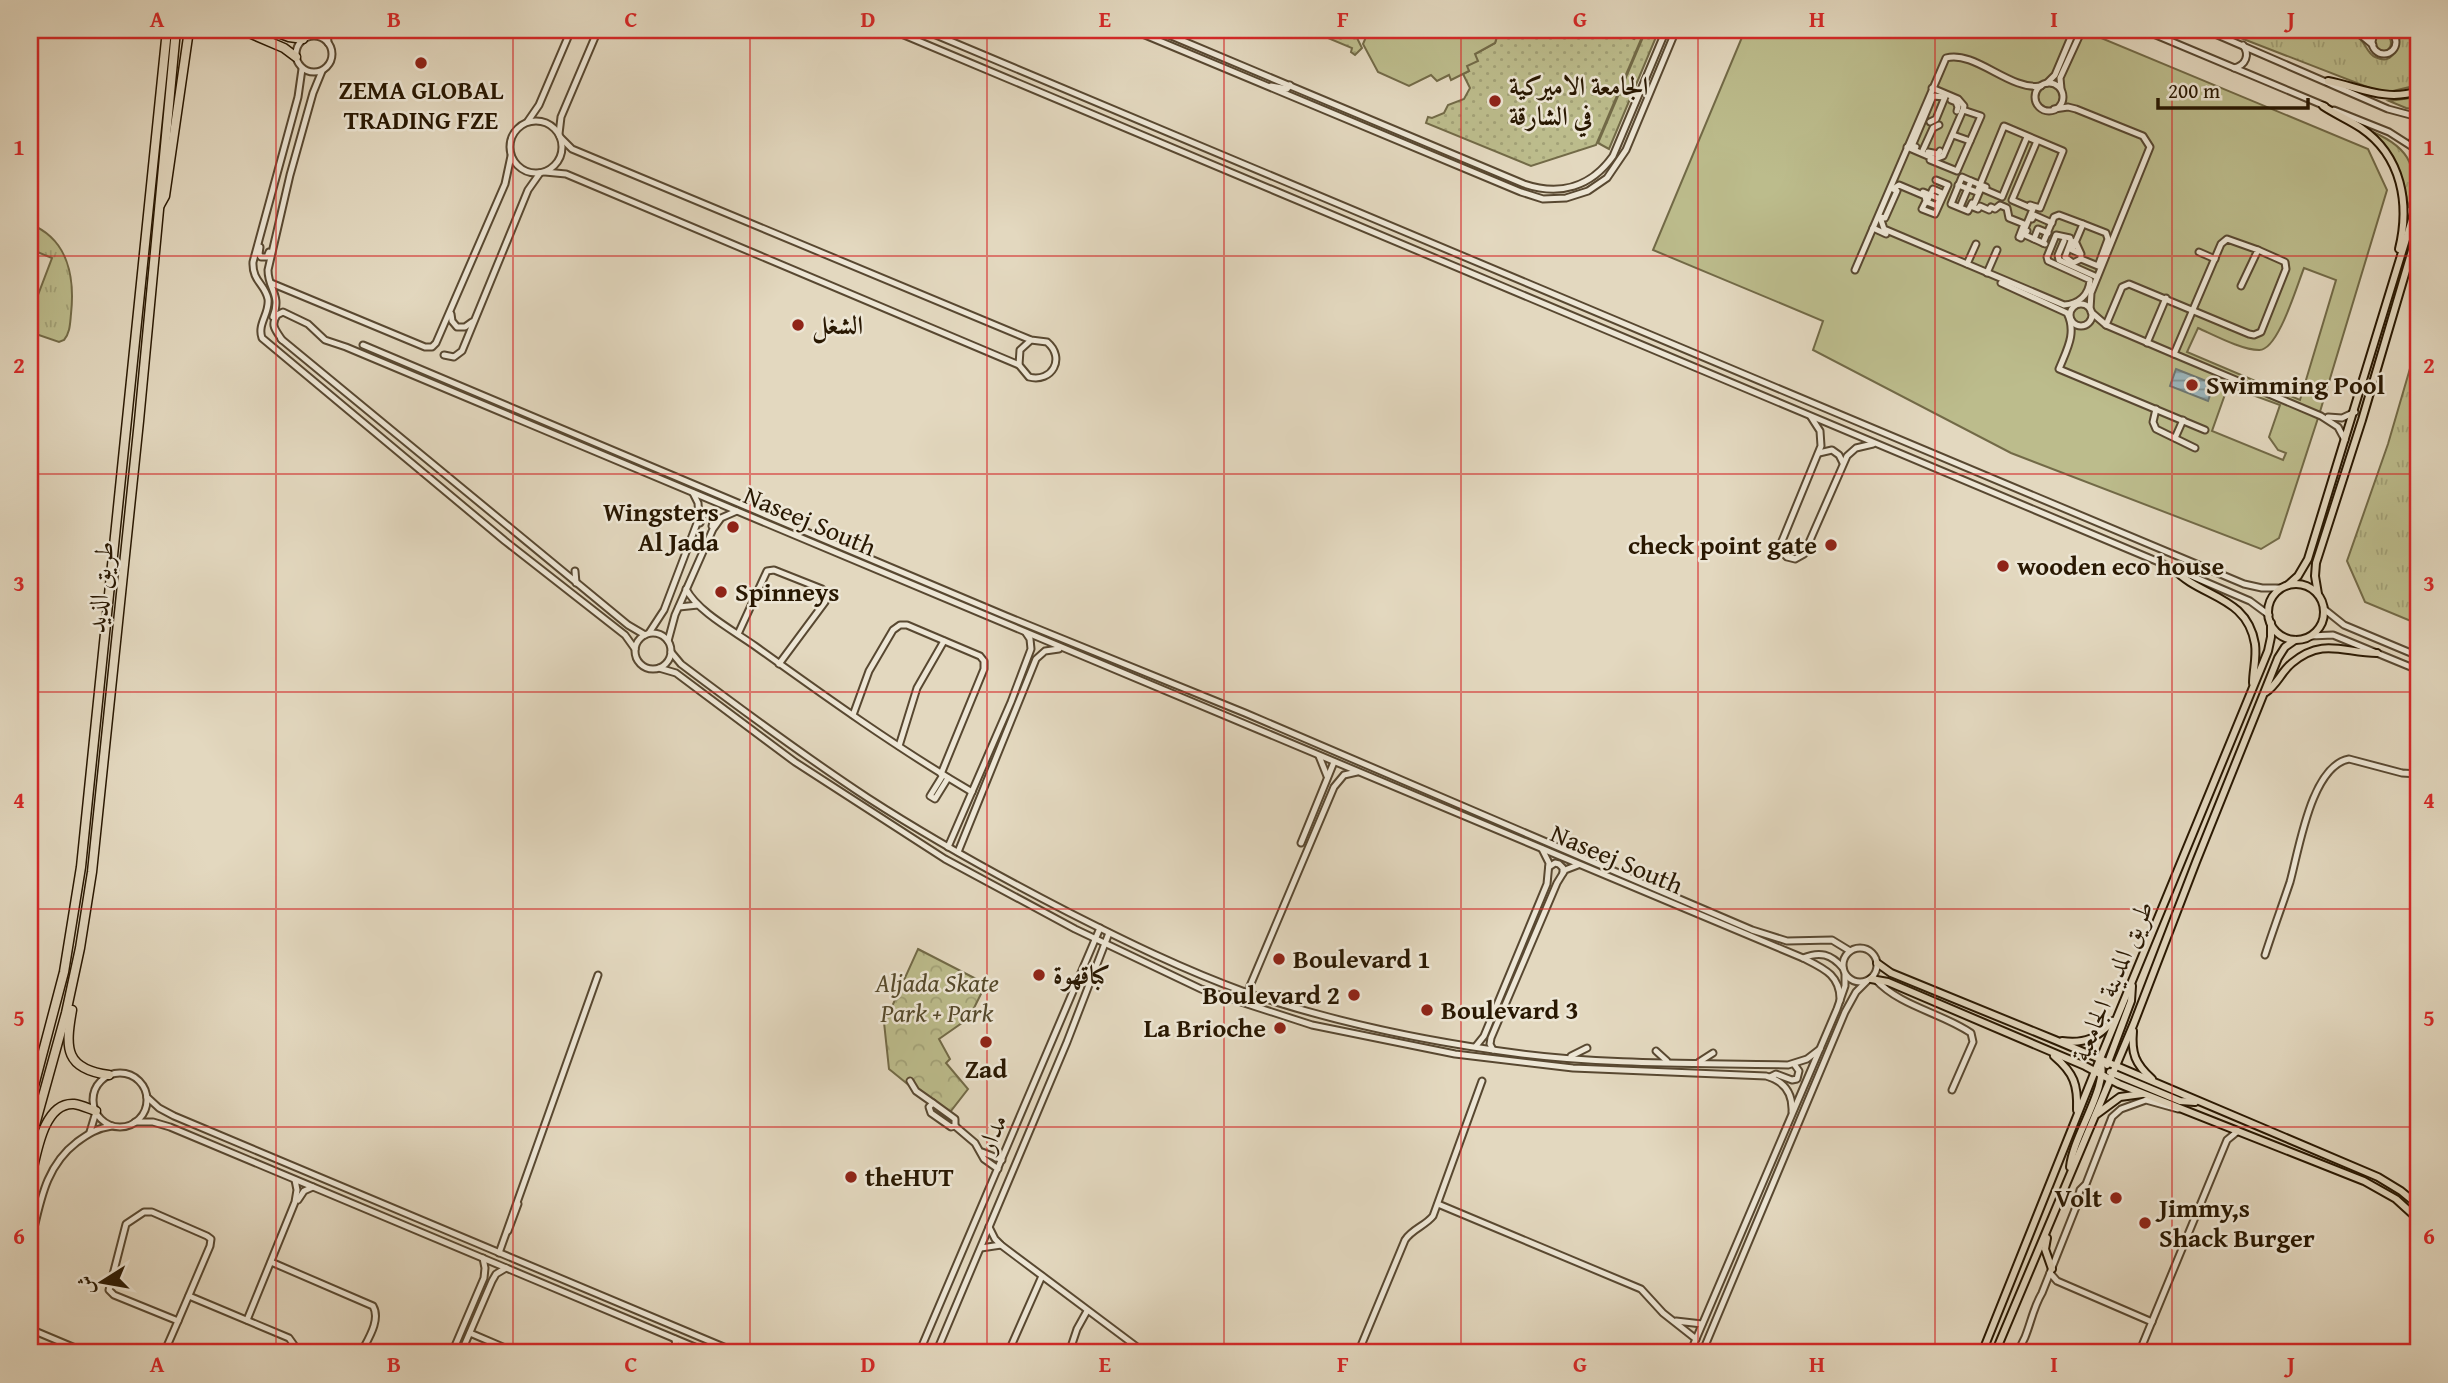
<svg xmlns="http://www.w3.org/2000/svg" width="2448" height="1383" viewBox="0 0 2448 1383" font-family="'Gentium Book Plus',Amiri,serif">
<defs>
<pattern id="grass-tufts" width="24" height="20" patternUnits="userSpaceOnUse" patternTransform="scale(1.75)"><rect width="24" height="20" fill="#bcbc8c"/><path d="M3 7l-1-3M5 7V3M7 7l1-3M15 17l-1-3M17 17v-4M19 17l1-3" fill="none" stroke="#a2a177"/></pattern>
<pattern id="park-crowns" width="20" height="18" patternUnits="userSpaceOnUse" patternTransform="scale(1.75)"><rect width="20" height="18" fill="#bcbc8c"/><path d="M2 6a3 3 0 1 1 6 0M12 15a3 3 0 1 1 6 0" fill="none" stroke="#a2a177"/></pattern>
<pattern id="garden-dots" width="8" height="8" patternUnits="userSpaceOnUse" patternTransform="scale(1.75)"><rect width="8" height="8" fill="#bcbc8c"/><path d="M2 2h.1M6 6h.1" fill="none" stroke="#a2a177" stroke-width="1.8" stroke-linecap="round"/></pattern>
<pattern id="water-rules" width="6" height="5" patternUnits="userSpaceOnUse" patternTransform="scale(1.75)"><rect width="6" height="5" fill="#9bb6bd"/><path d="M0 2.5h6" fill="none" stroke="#7e9397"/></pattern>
</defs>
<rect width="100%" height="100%" fill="#e3d8bf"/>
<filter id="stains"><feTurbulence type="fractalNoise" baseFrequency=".00286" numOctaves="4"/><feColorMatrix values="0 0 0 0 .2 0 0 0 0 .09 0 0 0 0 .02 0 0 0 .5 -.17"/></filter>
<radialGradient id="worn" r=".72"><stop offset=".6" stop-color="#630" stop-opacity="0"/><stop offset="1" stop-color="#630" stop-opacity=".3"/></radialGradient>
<!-- grass -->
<g fill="url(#grass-tufts)" stroke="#726a47" stroke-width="2">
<path d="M 2220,30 L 2341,30 C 2348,33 2355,35 2361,40 C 2366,45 2368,54 2375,57 C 2396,67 2398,43 2395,30 L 2418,30 L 2418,85 L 2393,91 L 2375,90 Z"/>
<circle cx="2382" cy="43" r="9"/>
<polygon points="2418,97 2418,110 2406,108 2389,101"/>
<path d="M 2373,132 C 2412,149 2419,169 2408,208 C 2405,179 2394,154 2373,132 Z"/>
<path d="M 30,224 C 68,239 75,277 71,314 C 70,324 70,333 64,340 L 59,342 L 30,332 L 30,316 L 52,258 L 30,249 Z"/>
<polygon points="2418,341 2418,624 2365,602 2347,561 2388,444"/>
</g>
<!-- park -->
<polygon fill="url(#park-crowns)" stroke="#726a47" stroke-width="2" points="918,949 986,984 969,1018 939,1039 950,1059 946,1063 968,1089 947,1116 889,1069 883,1013 890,1011"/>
<!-- garden -->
<g fill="url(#garden-dots)" stroke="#726a47" stroke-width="2">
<polygon points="1309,30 1353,30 1362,48 1355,55 1351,52 1352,48"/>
<polygon points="1499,30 1614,30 1634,39 1638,30 1645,30 1596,145 1531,166 1426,123 1428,117 1432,118 1444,113 1448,105 1464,99 1470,88 1463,74 1469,71 1466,66 1475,54 1495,43"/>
<polygon points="1646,30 1659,30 1609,149 1598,143"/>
</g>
<!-- pitch -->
<g fill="#bcbc8c" stroke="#726a47" stroke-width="2" fill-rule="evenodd">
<polygon points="1369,30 1499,30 1495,43 1475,54 1478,61 1467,66 1469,71 1451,80 1449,75 1437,81 1431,75 1409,86 1378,72 1363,44"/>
<path d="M 1745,30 L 2082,30 L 2368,149 L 2387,190 L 2319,415 L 2279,538 L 2261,549 L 2011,453 L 1813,350 L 1823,321 L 1653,250 ZM 2304,268 L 2336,280 L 2300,400 L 2187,352 L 2198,328 C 2214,335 2242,350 2259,350 C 2278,351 2297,285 2304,268 ZM 2228,386 L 2280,405 L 2269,437 L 2278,450 L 2286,453 L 2283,460 L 2212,431 Z"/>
</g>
<!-- water -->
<polygon fill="url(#water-rules)" stroke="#6d7772" stroke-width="2" points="2176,369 2214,384 2208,401 2170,386"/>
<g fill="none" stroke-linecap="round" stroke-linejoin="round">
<!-- minor casing -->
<g stroke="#584831" stroke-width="9">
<g id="minor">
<polyline points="327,30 328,43"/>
<polyline points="892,30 2173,568 2250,601 2269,615"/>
<polyline points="924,30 2244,584 2262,588 2281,588"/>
<polyline points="1133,30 1521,192 1543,199 1566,198 1588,191 1607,178 1626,150 1676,30"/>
<path d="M 1157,30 L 1524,184 C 1560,196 1591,187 1613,156 L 1666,30"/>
<polyline points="2144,30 2325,106"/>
<polyline points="2206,30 2388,109 2418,117"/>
<polyline points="2355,30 2373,45"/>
<polyline points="2359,30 2378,31"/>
<circle cx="2384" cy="42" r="12"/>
<circle cx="314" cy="54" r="18"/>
<path d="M 2234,68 C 2246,65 2250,55 2243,45"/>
<path d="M 302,69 L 298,97 L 253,262 C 252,281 265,284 268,299 C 270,313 257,324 262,338 L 505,541 L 625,635 L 635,649"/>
<polyline points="2047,83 2055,75 2074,30"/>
<circle cx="2049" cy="97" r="14"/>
<polyline points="1271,86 1287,89 1290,85"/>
<polyline points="2061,89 2060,78 2082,30"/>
<polyline points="1951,100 1956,102 1958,107 1957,111"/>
<polyline points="2054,109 2068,107 2076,109 2143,136 2150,147 2091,293 2090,309"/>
<polyline points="2334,110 2389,132 2414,148"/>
<circle cx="536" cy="147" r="26"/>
<polyline points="528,121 539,105 571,30"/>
<polyline points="559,134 561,117 598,30"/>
<polyline points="1953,135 1970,141"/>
<path d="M 560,137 L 572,149 L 1031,340 L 1047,342 C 1066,358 1052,383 1029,377 L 1019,365 L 1020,350 L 1031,340"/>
<polygon points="2027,137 2037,141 2012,200 2033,209 2021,238 2019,237 2024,224 2009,218 2007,208 2000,205 1995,209 1991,207 1989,210 1980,206 1978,209 1973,207 1981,188 2002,197"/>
<polyline points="1907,147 1935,159 1943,156 1963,110 1964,106 1958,99 1932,88"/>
<polyline points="1916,147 1912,146 1933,96 1945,97 1936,119 1930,122"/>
<polyline points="1923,150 1933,128 1939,125"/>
<polyline points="1928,152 1938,154 1940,151"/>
<polyline points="1930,160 1957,171 1981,116 1963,110"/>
<polyline points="545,172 566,174 1019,365"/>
<path d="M 1936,180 L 1948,185 L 1935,214 L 1922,209 L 1926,201 L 1925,196 L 1899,185 L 1893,189 L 1897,191 L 1885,218 L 1880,217 L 1884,229 L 2064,305 C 2079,304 2089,295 2090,280 L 2048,261 L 2047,257 L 2056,235 L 2070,238 L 2071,241 L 2065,257 L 2073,263 L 2081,259"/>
<polyline points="1971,181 1986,187"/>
<polyline points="1958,185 1977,192 2004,126 2063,151 2040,208 2030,205"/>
<polygon points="1933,189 1942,193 1937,206 1927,202"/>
<polyline points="1923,192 1940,199"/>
<polyline points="1960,207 1971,181 1962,177 1951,204 1968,211 1972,203"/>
<polyline points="2032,219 2034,215 2052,223"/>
<polyline points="1873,228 1886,234"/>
<polyline points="2027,231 2025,235 2034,239"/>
<polyline points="2064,241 2058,255 2059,260 2097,277"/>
<polyline points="2043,243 2054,217 2059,215 2083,224 2072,250 2081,254 2075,241"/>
<polyline points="2045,244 2034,239 2038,229 2048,233"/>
<polyline points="260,247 259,254 261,257 267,257 269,252"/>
<polyline points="2199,252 2215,259"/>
<polyline points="2081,257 2081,259 2098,266 2108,239 2106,233 2083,224"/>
<polyline points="1967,264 1976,244"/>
<path d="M 1855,270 L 1946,58 C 1975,50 2010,91 2041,86"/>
<polyline points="1987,273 1997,250"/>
<polyline points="271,283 425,347 432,347 436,343 505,184 511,156"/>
<path d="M 2001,283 L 2067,313 C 2077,333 2067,349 2059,369 L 2205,430"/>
<polyline points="2241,286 2258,250 2227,239 2221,244 2174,354 2321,416 2338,427 2345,440"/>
<circle cx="2081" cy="315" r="11"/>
<polyline points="2091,312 2106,325 2174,354"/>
<polyline points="451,314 452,321 457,327 465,327 472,322"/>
<path d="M 273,317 C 282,294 268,290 268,270 L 290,175 L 313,93 L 322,71"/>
<polyline points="2106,325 2122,287 2129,284 2249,334 2254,335 2261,332 2286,269 2285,262 2258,250"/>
<polyline points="281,339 628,625 645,635"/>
<path d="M 282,340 C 276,330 270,326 277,315 L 283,312 L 308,324 L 325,340 L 346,347 L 1803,958 C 1823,968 1841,975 1840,1001"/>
<polyline points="2147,343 2166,298"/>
<polyline points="363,345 1006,616 1245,713 1752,930 1787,941 1832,940 1850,951"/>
<polyline points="444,355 454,357 462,351 528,190 540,173"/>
<polyline points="2156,409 2153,422 2156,429 2195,448"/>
<polyline points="1811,417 1820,431 1821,446 1782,541 1782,552 1787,557 1795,559 1804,554 1847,456 1856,448 1873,444"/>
<polyline points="2328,417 2342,418 2355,412"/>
<polyline points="2175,438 2183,420"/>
<polyline points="1819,453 1832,450 1839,455 1843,463"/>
<polyline points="700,523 704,515 710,513 714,518 712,526"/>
<polyline points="575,571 576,583"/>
<path d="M 686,589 C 698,612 734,631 755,646 C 826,697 897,748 972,792"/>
<polyline points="679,607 698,605"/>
<polyline points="2324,609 2344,625 2418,656"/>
<polyline points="649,633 664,610 699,518 698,503 693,493"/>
<circle cx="653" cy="651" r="18"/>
<polyline points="738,634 767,571 774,570 822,589 827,596 825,602 779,664"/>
<polyline points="2311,636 2333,635 2418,670"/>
<polyline points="668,641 675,615 713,529 721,518 737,511"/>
<path d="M 671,652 L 681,664 C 742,710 804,756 868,798 C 933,840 1000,877 1068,912 C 1125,941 1184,970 1245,992 C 1333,1022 1429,1042 1522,1054 C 1608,1065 1702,1063 1788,1065 L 1807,1059 L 1820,1049"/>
<path d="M 659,668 L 676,673 L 795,762 L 945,859 L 1075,929 L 1201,989 L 1312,1025 L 1455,1054 L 1573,1068 L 1766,1076 C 1784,1081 1793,1093 1792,1112"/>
<polyline points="853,715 869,671 893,630 900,625 907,625 980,656 984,661 984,669 941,774"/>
<polyline points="899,746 917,688 944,641"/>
<polyline points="1319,756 1327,776"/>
<polyline points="943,775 930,796 935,799 948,778"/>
<polyline points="1301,843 1334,762"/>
<polyline points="948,847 1011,702 1031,649 1030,639 1026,633"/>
<polyline points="958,852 1036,659 1045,651 1059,649"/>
<polyline points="1549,867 1555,863 1559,864 1563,868 1563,873"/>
<circle cx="1860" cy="965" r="17"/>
<path d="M 2265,955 C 2273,930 2282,906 2290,882 C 2299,850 2311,766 2349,759 L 2402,773 L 2418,774"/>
<path d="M 1803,958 C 1820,951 1831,954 1843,968"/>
<path d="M 1875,979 C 1901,1007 1940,1012 1971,1033 L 1973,1042 L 1952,1090"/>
<polyline points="1247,993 1334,787 1344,775 1357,772"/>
<polyline points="1476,1046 1484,1036 1547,884 1549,863 1542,849"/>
<polyline points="1493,1050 1490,1044 1491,1038 1557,883 1565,870 1578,865"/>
<polyline points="1656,1051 1667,1061"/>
<polyline points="1571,1056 1587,1048"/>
<polyline points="1699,1062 1713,1053"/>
<circle cx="120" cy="1100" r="27"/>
<polyline points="1770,1077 1776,1074 1792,1080 1797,1079 1799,1071 1794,1064"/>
<polyline points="910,1081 916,1091 933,1103"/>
<polyline points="147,1097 159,1108 174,1116 738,1353"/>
<polygon points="933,1103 955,1119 955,1126 951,1127 931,1113 929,1107"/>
<polyline points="135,1122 153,1122 170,1127 709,1353"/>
<polyline points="955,1126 975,1143 984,1159 998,1169"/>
<polyline points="90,1132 96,1112"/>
<polyline points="982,1152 1002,1160"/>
<polyline points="298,1200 304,1191 313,1187"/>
<polyline points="1438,1204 1641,1289 1663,1313 1696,1339"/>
<polygon points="144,1212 152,1212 207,1236 211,1239 210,1246 178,1321 114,1295 109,1290 126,1224"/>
<polyline points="989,1227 995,1239 1001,1245 1145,1353"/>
<polyline points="508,1231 518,1204"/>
<path d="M 30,1245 C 40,1206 43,1168 77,1142 C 88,1134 97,1128 112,1126"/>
<polyline points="981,1248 1001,1245"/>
<polyline points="499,1253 598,975"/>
<path d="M 271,1262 L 373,1306 C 381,1320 368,1339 361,1353"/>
<polyline points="2050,1273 2057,1281 2152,1322"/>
<polyline points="189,1296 289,1338 294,1345 293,1353"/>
<polyline points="247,1320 295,1202 297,1190 295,1180"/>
<polyline points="1676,1321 1702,1324"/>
<polyline points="30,1329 87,1353"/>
<polyline points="470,1333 517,1353"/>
<polyline points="675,1339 677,1353"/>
<polyline points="164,1353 178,1321"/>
<polyline points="452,1353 484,1278 485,1268 483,1258"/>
<polyline points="461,1353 492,1281 496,1274 506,1268"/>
<polyline points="682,1353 694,1347"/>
<polyline points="919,1353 1100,928"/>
<polyline points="936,1353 1067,1042 1109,933"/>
<polyline points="1008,1353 1042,1276"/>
<polyline points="1069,1353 1077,1329 1087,1311"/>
<path d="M 1358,1353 L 1405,1240 C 1412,1229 1425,1226 1433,1216 L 1482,1081"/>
<polyline points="1690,1353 1837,1009 1845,986 1845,974"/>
<polyline points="1702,1353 1845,1012 1856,992 1867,981"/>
<path d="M 2016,1353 C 2030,1335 2030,1313 2042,1293 L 2076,1207 L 2080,1190 L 2086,1184 L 2112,1117 L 2121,1109 L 2146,1100 L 2178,1109"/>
<polyline points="2139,1353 2227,1140 2238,1131"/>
</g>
</g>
<!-- major casing -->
<g stroke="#291802" stroke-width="10">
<g id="major">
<path d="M 2328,81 C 2359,87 2386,102 2418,91"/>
<path d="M 2323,106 C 2335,114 2349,120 2361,128 C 2402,156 2410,204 2399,249"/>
<polyline points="2418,126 2413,142 2418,156"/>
<path d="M 2173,568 C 2200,598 2247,595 2255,644 C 2257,658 2253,670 2253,683"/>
<circle cx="2296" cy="612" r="28"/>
<polyline points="2288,585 2298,576 2308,559 2418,200"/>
<polyline points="2318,594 2315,576 2316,563 2362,420 2418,230"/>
<path d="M 2266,692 C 2277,685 2281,672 2292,663 C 2323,637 2344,653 2377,653"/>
<polyline points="1877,963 1891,973 2055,1040 2378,1177 2401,1191 2418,1205"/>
<polyline points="1871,979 1888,982 2085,1066 2119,1084 2364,1181 2396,1199 2418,1219"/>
<path d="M 2133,1031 C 2131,1053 2135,1064 2152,1079"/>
<path d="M 2062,1041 C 2086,1044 2097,1038 2113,1021"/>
<path d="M 2054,1056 C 2074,1073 2078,1085 2077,1110"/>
<polyline points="2107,1065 2131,1001 2132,986"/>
<polyline points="2110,1072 2180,1101 2195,1102"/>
<polyline points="2097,1114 2120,1097 2142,1094"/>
<path d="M 2070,1167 C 2073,1135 2110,1085 2100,1059"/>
<polyline points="2047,1238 2045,1249 2052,1269"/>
<polyline points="1982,1353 2095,1071 2268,651 2271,637 2271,623"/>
<polyline points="1995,1353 2134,1023 2196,862 2278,658 2285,647 2295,640"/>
</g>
</g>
<!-- highway casing -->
<g stroke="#291802" stroke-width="11">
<g id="highway">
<polyline points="242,30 284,48 296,57"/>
<polyline points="270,30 289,37 303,39"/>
<polyline points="160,205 165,196 189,30"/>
<path d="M 72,1010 C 65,1049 65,1069 109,1075"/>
<polyline points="30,1101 64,972 81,867 167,30"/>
<polyline points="30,1143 66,1013 80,948 92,872 139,421 176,30"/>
<path d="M 30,1181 C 36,1158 42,1102 74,1104 C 82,1105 89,1109 96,1111"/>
</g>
</g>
<!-- minor -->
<use href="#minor" stroke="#ede6d5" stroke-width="5"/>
<!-- major -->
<use href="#major" stroke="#e3d8bf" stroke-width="6"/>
<!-- highway -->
<use href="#highway" stroke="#e3d8bf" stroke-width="8"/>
</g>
<!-- grid -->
<path fill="none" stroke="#d62828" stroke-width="2" stroke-opacity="0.55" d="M 276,30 L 276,1353M 513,30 L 513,1353M 750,30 L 750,1353M 987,30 L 987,1353M 1224,30 L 1224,1353M 1461,30 L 1461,1353M 1698,30 L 1698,1353M 1935,30 L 1935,1353M 2172,30 L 2172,1353M 30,256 L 2418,256M 30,474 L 2418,474M 30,692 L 2418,692M 30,909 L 2418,909M 30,1127 L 2418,1127"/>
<!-- markers -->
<g fill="#8f2418" stroke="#ede6d5" stroke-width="2.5">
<circle cx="421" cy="63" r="7"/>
<circle cx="1495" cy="101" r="7"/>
<circle cx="798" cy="325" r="7"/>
<circle cx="2192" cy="385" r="7"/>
<circle cx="733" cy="527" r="7"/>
<circle cx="1831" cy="545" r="7"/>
<circle cx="2003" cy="566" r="7"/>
<circle cx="721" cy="592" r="7"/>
<circle cx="1279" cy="959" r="7"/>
<circle cx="1039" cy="975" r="7"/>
<circle cx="1354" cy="995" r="7"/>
<circle cx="1427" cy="1010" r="7"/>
<circle cx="1280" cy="1028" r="7"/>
<circle cx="986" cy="1042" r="7"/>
<circle cx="851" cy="1177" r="7"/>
<circle cx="2116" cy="1198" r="7"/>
<circle cx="2145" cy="1223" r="7"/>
</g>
<g text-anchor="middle" stroke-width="5" stroke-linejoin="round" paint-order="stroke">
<!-- poi labels -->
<g font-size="26" font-weight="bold" fill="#291802" stroke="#ede6d5" text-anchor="start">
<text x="1509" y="95">الجامعة الاميركية<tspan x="1509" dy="30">في الشارقة</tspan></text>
<text x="421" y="99" text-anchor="middle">ZEMA GLOBAL<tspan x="421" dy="30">TRADING FZE</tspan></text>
<text x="812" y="334">الشغل</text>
<text x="2206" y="394">Swimming Pool</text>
<text x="719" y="521" text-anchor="end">Wingsters<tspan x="719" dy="30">Al Jada</tspan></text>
<text x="1817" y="554" text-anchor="end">check point gate</text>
<text x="2017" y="575">wooden eco house</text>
<text x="735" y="601">Spinneys</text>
<text x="1293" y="968">Boulevard 1</text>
<text x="1053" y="984">كباقهوة</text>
<text x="1340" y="1004" text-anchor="end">Boulevard 2</text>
<text x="1441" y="1019">Boulevard 3</text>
<text x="1266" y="1037" text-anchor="end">La Brioche</text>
<text x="986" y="1078" text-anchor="middle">Zad</text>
<text x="865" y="1186">theHUT</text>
<text x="2102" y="1207" text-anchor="end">Volt</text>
<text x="2159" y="1217">Jimmy,s<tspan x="2159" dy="30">Shack Burger</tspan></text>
</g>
<!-- street labels -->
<g font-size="26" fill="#291802" stroke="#ede6d5">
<text transform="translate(810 521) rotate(23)" y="9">Naseej South</text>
<text transform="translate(100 587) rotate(-84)" y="9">طريق الذيد</text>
<text transform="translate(1617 859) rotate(23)" y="9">Naseej South</text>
<text transform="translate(2112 981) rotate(-67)" y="9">طريق المدينة الجامعية</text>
<text transform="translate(992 1133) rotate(-67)" y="9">مدار</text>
</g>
<!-- park labels -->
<g font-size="26" font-style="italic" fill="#55492b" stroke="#ede6d5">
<text x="937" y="992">Aljada Skate<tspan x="937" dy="30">Park + Park</tspan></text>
</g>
</g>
<!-- margin -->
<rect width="2448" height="1383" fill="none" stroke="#e3d8bf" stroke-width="77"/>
<!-- north arrow -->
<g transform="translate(102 1282) rotate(259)" stroke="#ede6d5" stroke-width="5" paint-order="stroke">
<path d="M0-5L12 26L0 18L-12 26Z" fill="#291802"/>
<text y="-10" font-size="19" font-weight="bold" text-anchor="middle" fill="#291802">ش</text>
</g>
<!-- scale -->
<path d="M2158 98v10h150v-10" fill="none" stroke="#291802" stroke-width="3.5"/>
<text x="2168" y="98" font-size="21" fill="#291802" stroke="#ede6d5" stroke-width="5" paint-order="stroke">200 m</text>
<rect x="38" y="38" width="2372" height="1306" fill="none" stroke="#d62828" stroke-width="2.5"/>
<g font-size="23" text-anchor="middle" font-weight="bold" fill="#d62828">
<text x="157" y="27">A</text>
<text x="394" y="27">B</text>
<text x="631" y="27">C</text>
<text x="868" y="27">D</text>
<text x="1105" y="27">E</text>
<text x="1343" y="27">F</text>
<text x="1580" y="27">G</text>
<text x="1817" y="27">H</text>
<text x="2054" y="27">I</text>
<text x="2291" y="27">J</text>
<text x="19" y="155">1</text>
<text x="2429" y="155">1</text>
<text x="19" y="373">2</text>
<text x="2429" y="373">2</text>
<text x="19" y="591">3</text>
<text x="2429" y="591">3</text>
<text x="19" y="808">4</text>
<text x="2429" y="808">4</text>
<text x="19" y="1026">5</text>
<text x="2429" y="1026">5</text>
<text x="19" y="1244">6</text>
<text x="2429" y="1244">6</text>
<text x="157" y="1372">A</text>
<text x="394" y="1372">B</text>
<text x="631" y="1372">C</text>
<text x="868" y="1372">D</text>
<text x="1105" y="1372">E</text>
<text x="1343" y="1372">F</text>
<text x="1580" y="1372">G</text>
<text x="1817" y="1372">H</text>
<text x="2054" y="1372">I</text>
<text x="2291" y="1372">J</text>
</g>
<rect width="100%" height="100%" filter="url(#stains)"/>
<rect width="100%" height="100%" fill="url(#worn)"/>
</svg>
